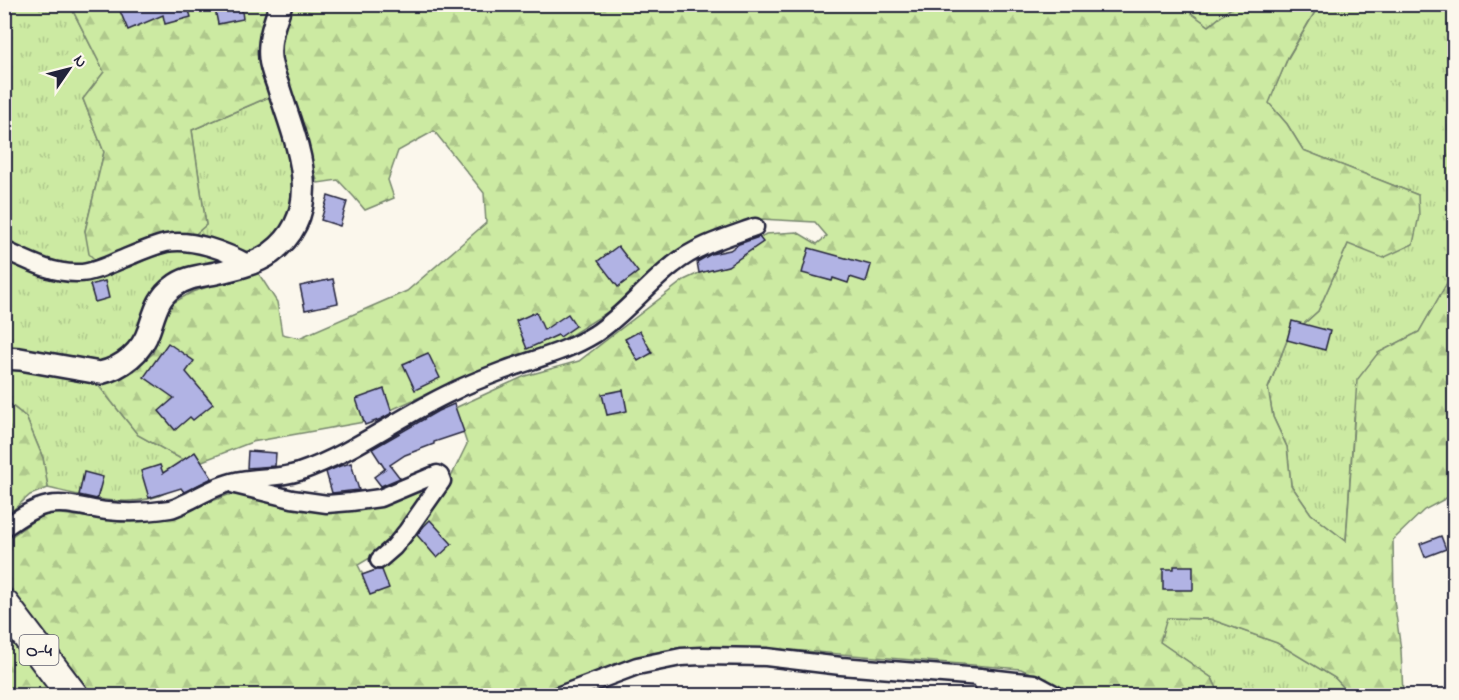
<svg xmlns="http://www.w3.org/2000/svg" width="1459" height="700" viewBox="0 0 1459 700" font-family="'Indie Flower',sans-serif">
<defs>
<pattern id="grass-tufts" width="24" height="20" patternUnits="userSpaceOnUse" patternTransform="scale(1.5)"><rect width="24" height="20" fill="#cceaa2"/><path d="M3 7l-1-3M5 7V3M7 7l1-3M15 17l-1-3M17 17v-4M19 17l1-3" fill="none" stroke="#afc88c"/></pattern>
<pattern id="forest-firs" width="22" height="20" patternUnits="userSpaceOnUse" patternTransform="scale(1.5)"><rect width="22" height="20" fill="#cceaa2"/><path d="M5 1l3.5 6h-7zM16 11l3.5 6h-7z" fill="#afc88c"/></pattern>
</defs>
<rect width="100%" height="100%" fill="#fbf7ec"/>
<filter id="ink" filterUnits="userSpaceOnUse"><feTurbulence type="fractalNoise" baseFrequency=".0167" numOctaves="2"/><feDisplacementMap in="SourceGraphic" scale="12" xChannelSelector="R" yChannelSelector="G"/><feConvolveMatrix kernelMatrix="1 2 1 2 8 2 1 2 1" color-interpolation-filters="sRGB"/></filter>
<g filter="url(#ink)">
<!-- grass -->
<g fill="url(#grass-tufts)" stroke="#77866e" stroke-width="1.5">
<path d="M 4,5 L 71,5 L 71,7 L 104,72 L 83,99 L 104,152 L 85,231 L 99,264 C 90,265 80,267 71,267 C 48,265 25,251 5,241 Z"/>
<polygon points="1187,5 1231,5 1230,9 1209,26 1186,10"/>
<polygon points="1319,5 1454,5 1454,271 1419,332 1378,353 1354,418 1346,541 1311,514 1291,485 1287,447 1273,417 1268,389 1288,338 1318,311 1348,244 1418,195 1303,150 1287,124 1268,103 1288,58"/>
<path d="M 269,97 C 282,135 311,196 282,232 C 274,242 261,247 250,252 L 192,237 L 206,225 L 192,130 Z"/>
<polygon points="176,246 218,255 227,262 188,270 136,335 124,349 111,358 101,362 86,361 5,350 5,258 62,279"/>
<path d="M 4,364 L 95,381 L 138,435 L 192,465 C 186,472 175,488 167,492 C 133,511 83,496 48,488 L 43,458 L 26,417 L 5,400 Z"/>
<polygon points="1166,618 1210,619 1278,643 1335,678 1347,691 1349,695 1220,695 1212,678 1160,642"/>
</g>
<!-- forest -->
<g fill="url(#forest-firs)" stroke="#77866e" stroke-width="1.5">
<polygon points="71,4 272,5 262,59 269,97 192,130 206,225 192,237 99,264 89,254 85,231 104,152 83,99 104,72 71,7"/>
<polygon points="1187,4 1187,10 1209,26 1230,9 1231,5 1319,5 1288,57 1269,103 1287,124 1303,150 1418,195 1419,216 1413,244 1383,258 1348,244 1318,311 1288,338 1268,388 1273,417 1287,447 1291,485 1311,514 1346,541 1357,380 1378,353 1419,332 1454,271 1454,494 1424,510 1393,540 1394,600 1401,650 1403,695 1349,695 1347,691 1335,678 1277,643 1210,619 1167,618 1160,642 1212,678 1220,695 1077,695 1021,669 791,650 688,650 605,669 540,695 92,695 5,581 5,541 39,517 55,513 121,522 168,518 228,495 246,494 307,507 428,482 432,487 380,552 358,565 363,575 381,568 400,548 448,483 467,444 455,408 525,376 579,361 684,280 699,273 766,234 797,232 817,244 827,236 815,222 760,219 721,229 667,257 611,310 560,342 511,359 449,384 364,422 252,442 192,465 138,435 95,381 112,379 134,371 153,353 164,315 173,303 192,292 257,271 277,302 282,334 299,338 407,291 486,223 484,193 434,131 398,151 388,180 394,198 365,210 354,197 338,180 318,183 291,106 279,59 281,32 288,5"/>
<polygon points="4,400 26,417 43,458 48,488 30,495 5,517"/>
<polygon points="5,627 57,695 5,695"/>
</g>
<!-- building -->
<g fill="#b1b3e4" stroke="#22223b" stroke-width="1.5">
<polygon points="117,4 187,4 191,17 165,24 163,15 128,30"/>
<polygon points="214,4 241,4 243,19 218,24"/>
<polygon points="328,196 347,202 340,226 321,220"/>
<polygon points="759,237 763,242 728,266 699,273 697,262 711,254 730,250 739,244"/>
<polygon points="618,246 638,272 618,287 598,261"/>
<polygon points="809,248 871,265 866,282 850,277 848,283 833,278 832,281 802,273"/>
<polygon points="333,279 338,303 305,310 300,286"/>
<polygon points="105,281 109,298 95,302 90,285"/>
<polygon points="536,312 544,330 568,314 576,326 560,337 558,335 527,349 516,321"/>
<polygon points="1292,321 1330,331 1325,350 1287,340"/>
<polygon points="640,331 652,353 638,361 625,339"/>
<polygon points="168,343 194,361 186,372 213,404 193,420 190,417 175,430 159,411 174,398 144,377"/>
<polygon points="428,353 440,378 415,390 403,364"/>
<polygon points="384,389 392,413 381,419 365,425 356,399"/>
<polygon points="623,390 627,411 607,415 602,394"/>
<polygon points="454,404 464,432 434,442 434,444 405,455 390,465 400,478 381,486 374,477 386,468 385,469 372,449 438,411"/>
<polygon points="248,451 276,453 275,466 247,468"/>
<polygon points="195,452 212,478 184,492 181,488 149,498 141,471 160,465 163,473"/>
<polygon points="351,463 359,490 332,493 326,472 340,466"/>
<polygon points="84,472 103,477 97,499 79,495"/>
<polygon points="430,520 452,544 437,558 417,535 424,526"/>
<polygon points="1441,536 1446,549 1425,557 1420,544"/>
<polygon points="1174,566 1193,566 1193,590 1163,590 1163,569 1174,569"/>
<polygon points="376,570 382,570 389,588 370,595 362,575"/>
</g>
<g fill="none" stroke-linecap="round" stroke-linejoin="round">
<!-- minor casing -->
<g stroke="#22223b" stroke-width="21">
<g id="minor">
<path d="M 4,250 C 28,261 52,274 79,273 C 92,273 106,266 118,261 C 133,255 149,247 166,243 C 192,238 226,251 249,264"/>
<polyline points="235,485 292,499 327,504 351,502 380,498 437,474 440,476 442,481 407,531 394,547 379,560"/>
<path d="M 4,528 C 18,519 32,508 48,505 C 67,501 88,509 107,511 C 126,513 151,512 170,509 C 177,508 184,503 191,500 C 204,493 217,486 232,482 C 254,476 277,479 299,472 C 354,453 400,416 452,392 C 468,384 486,377 502,371 C 534,359 566,352 595,334 C 624,315 646,286 673,265 C 696,246 727,237 755,227"/>
<polyline points="980,677 1034,683 1058,696"/>
<polyline points="557,696 637,666 681,657 702,656 766,657 841,666 980,677 989,696"/>
</g>
</g>
<!-- tertiary casing -->
<g stroke="#22223b" stroke-width="26">
<path id="tertiary" d="M 4,358 L 20,359 L 100,373 C 122,368 142,352 149,330 C 155,313 158,297 173,287 C 185,277 201,276 216,273 C 234,269 256,264 271,253 C 328,211 296,143 279,89 C 276,79 271,69 270,58 C 268,40 275,21 281,4"/>
</g>
<!-- motorway casing -->
<g stroke="#22223b" stroke-width="34">
<polyline id="motorway" points="4,605 73,696"/>
</g>
<!-- minor -->
<use href="#minor" stroke="#fbf7ec" stroke-width="16"/>
<!-- tertiary -->
<use href="#tertiary" stroke="#fbf7ec" stroke-width="21"/>
<!-- motorway -->
<use href="#motorway" stroke="#fbf7ec" stroke-width="30"/>
</g>
</g>
<g text-anchor="middle" stroke-width="6" stroke-linejoin="round" paint-order="stroke">
<!-- shield labels -->
<rect fill="#fbf7ec" stroke="#636270" stroke-width="1.5" x="19.5" y="635" width="39" height="30" rx="4.5"/>
<g font-size="18" font-weight="bold" fill="#22223b">
<text x="39" y="656">O-4</text>
</g>
</g>
<!-- margin -->
<rect width="1459" height="700" fill="none" stroke="#fbf7ec" stroke-width="24"/>
<rect x="12" y="12" width="1435" height="676" fill="none" stroke="#22223b" stroke-width="2" filter="url(#ink)"/>
<!-- north arrow -->
<g transform="translate(69 69) rotate(55)" stroke="#fbf7ec" stroke-width="4.5" paint-order="stroke">
<path d="M0-4.5L10 22L0 15L-10 22Z" fill="#22223b"/>
<text y="-9" font-size="16" font-weight="bold" text-anchor="middle" fill="#22223b">N</text>
</g>
</svg>
